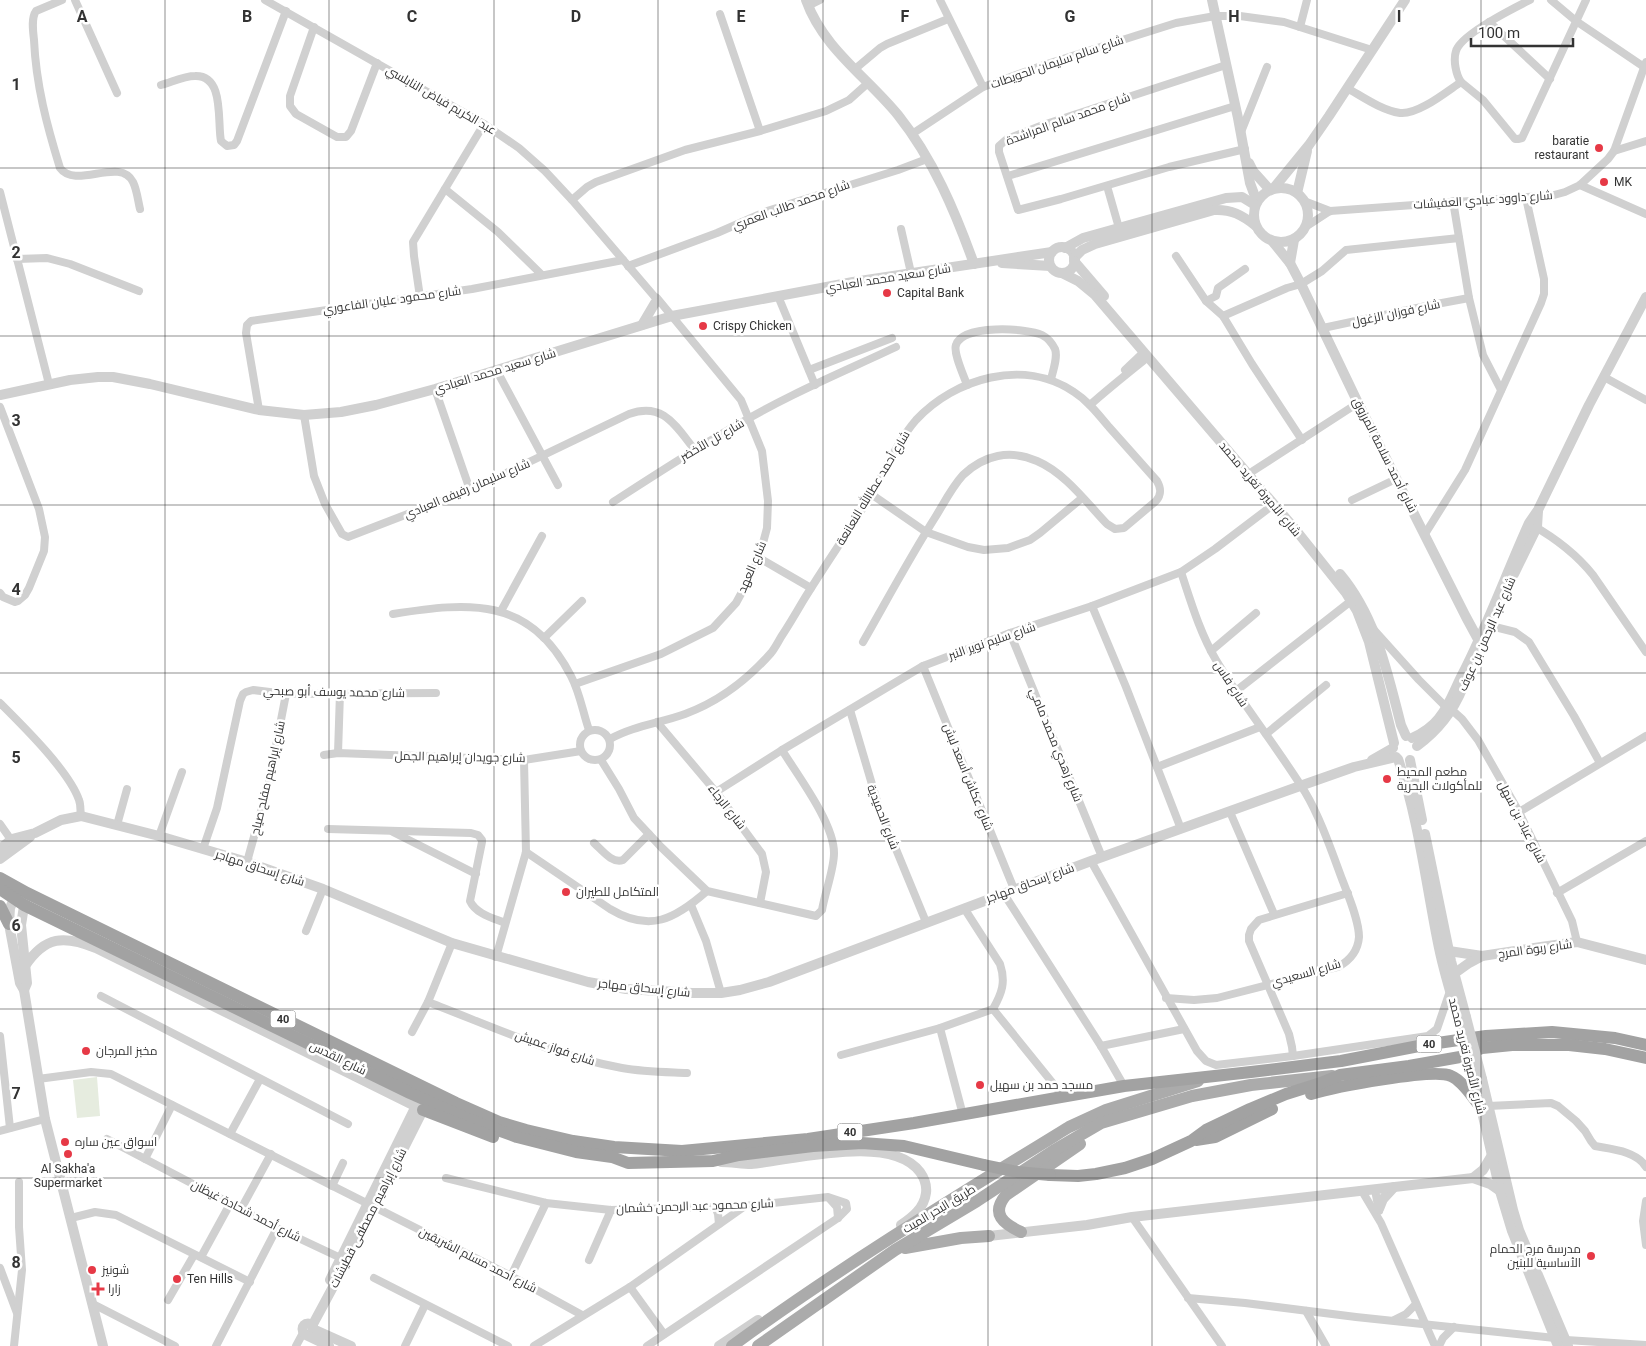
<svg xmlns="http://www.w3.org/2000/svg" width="1646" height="1346" viewBox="0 0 1646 1346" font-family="Roboto,Cairo,sans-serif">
<rect width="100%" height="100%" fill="#fff"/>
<!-- green -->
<polygon fill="#e6ecdf" points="97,1077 100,1116 77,1118 73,1080"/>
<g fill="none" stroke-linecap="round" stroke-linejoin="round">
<!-- minor -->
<g stroke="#d0d0d0" stroke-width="8">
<path d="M 62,0 L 36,11 C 31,18 33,31 34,40 C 36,85 47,126 60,168 C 76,190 120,156 133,182 C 137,190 138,201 140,209"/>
<polyline points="75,0 117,93"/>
<polyline points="265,0 484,124 519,148 545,171 572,200 654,296 657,298 741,400 762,451 768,501 767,528 759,558 742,592 736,603 713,628 661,654 575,684"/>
<polyline points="940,0 983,87"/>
<polyline points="1551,0 1576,21 1644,67"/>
<polyline points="808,6 820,0"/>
<polyline points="720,14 760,131"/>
<polyline points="1489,22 1550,79"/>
<polyline points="314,27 290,96 290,106 296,114 337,137 346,137 351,131 377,63"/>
<polyline points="1300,27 1307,0"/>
<polyline points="1226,65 1043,125 1007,139 999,146 999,152 1018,210 1061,199 1169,167 1245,149"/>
<polyline points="855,69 880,48 887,44 948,19"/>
<polyline points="1461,82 1483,100 1515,139 1518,139 1522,138 1586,0"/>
<path d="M 161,85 C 172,82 184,76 195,76 C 225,75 217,122 221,141 L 227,146 L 234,145 L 237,141 L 286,11"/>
<path d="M 1347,88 C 1363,97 1381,110 1400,113 C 1418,115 1446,92 1461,82 C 1456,75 1453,60 1456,51 C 1461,34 1514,8 1530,0"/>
<polyline points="1241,132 1267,67"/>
<polyline points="912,134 983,87 1044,65 1138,35 1176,23 1215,16 1240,16 1284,22 1372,50"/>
<polyline points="1614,151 1646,141"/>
<polyline points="1008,176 1235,106"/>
<polyline points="1580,185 1646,214"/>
<polyline points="1107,186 1119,228"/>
<polyline points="445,189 498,232 542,275"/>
<polyline points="0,192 49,384"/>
<polyline points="572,200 587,187 596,182 685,150 760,131 826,111 849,100 868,83"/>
<polyline points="1304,201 1330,211"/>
<polyline points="1453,201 1469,298 1483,355 1501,390"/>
<polyline points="1307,226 1330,211 1554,195 1565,192 1580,185 1608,159 1614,151 1646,62"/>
<polyline points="901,229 911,273"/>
<polyline points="1176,256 1206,301 1223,316 1252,364 1302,440"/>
<polyline points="17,259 47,258 70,264 139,291"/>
<polyline points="628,266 717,233 767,211 898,170 927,159"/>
<polyline points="778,296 815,385"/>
<polyline points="420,297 414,256 413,242 484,124"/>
<polyline points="1206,301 1216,296 1218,288 1245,269"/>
<polyline points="1223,316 1287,288 1301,284 1322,271 1346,250 1459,238"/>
<polyline points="1323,328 1431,305 1469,298"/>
<polyline points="809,370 892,338"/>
<polyline points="1125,370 1144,352"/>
<polyline points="497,371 558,485"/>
<polyline points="1604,377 1646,400"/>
<path d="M 967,385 C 964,376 953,353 956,345 C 962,324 1027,328 1042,335 C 1048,338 1052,343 1055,349 C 1058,357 1053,371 1051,379"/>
<polyline points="435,389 470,490"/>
<path d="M 1090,405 C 1109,388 1128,373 1148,357"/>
<polyline points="0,407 39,509 45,537 44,551 29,588 25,595 18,601 15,602 3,597 0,593"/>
<polyline points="259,410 246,333 247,325 251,321 472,289 623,260"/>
<path d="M 304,415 L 314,476 L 325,504 L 342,534 L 348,537 L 475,488 L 629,414 C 663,402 675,425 694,449"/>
<polyline points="1253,471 1358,403"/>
<polyline points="871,494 926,532 968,547 984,550 1008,548 1030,540 1040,533 1082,498"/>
<polyline points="1352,500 1396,479"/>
<path d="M 613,502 C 672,464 730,426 793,395 C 827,378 862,363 896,347"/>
<path d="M 1532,525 C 1555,538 1577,555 1593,575 L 1646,652"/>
<polyline points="1425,534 1465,470 1541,303 1544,294 1544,279 1526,198"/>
<polyline points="759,558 811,588"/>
<polyline points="1092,606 1126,687 1181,829"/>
<polyline points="501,611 542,536"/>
<path d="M 393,614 C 469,602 530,596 571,676 C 580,693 583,713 589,730"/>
<polyline points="1491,626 1515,632 1529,642 1574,716 1600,763"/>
<polyline points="1374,630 1419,680 1446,707"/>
<polyline points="1010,633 1102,857"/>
<polyline points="544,638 582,601"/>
<polyline points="1211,651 1256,613"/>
<polyline points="923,666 1014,889"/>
<polyline points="1236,691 1351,601"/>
<path d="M 0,703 C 23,726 69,771 79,800 C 81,805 80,810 81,816"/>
<polyline points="850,710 879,808 926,922"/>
<polyline points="1452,710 1462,719 1478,740 1519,812 1572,921 1577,942"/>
<polyline points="657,722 716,792 762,854 766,872 760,903"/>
<circle cx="595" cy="745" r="15"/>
<polyline points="1266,734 1326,685"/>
<path d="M 610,739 C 633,726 660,723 685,714 C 718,702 748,679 771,653 C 775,648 778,642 781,637 C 789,625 796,613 803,601 C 825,565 849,531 871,495 C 885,471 897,442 916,420 C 955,378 1024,358 1074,392 C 1088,401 1098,414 1109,427 C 1125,445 1141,463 1157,481 C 1161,488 1162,494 1156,501 L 1124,528 L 1115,529 L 1107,524 C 1086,502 1065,473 1037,461 C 1010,449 984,455 963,475 C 952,487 944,503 936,516 C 910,557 887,600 863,642"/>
<polyline points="338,753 340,693"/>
<polyline points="324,755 338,753 524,760 581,751"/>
<path d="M 601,760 L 619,789 L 634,818 L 661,847 L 707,891 L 816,916 L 822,910 C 825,892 834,870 834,853 C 834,823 798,776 782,750"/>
<polyline points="1157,767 1260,727"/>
<polyline points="716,792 782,750 923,666 1010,633 1092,606 1181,572 1215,549 1273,505"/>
<polyline points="1230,812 1274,914"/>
<polyline points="1519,812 1646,736"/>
<polyline points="0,824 14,844"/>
<polyline points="117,825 127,789"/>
<path d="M 328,829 L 471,833 L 478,835 L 482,840 L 482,842 L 470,901 C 476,914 493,918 505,923"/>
<polyline points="393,832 476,874"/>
<polyline points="159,836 182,772"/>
<path d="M 594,843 C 602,850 612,864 623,860 L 649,834"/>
<polyline points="203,849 217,808 240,701 243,694 246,692 253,690 286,694 436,693"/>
<path d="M 526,852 L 610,909 C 650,933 675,919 707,891"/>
<polyline points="1091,861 1197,1051 1206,1061 1216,1065 1293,1056 1428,1036 1437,1029 1450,991"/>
<polyline points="247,862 269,782 286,694"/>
<polyline points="1557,893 1646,841"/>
<polyline points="1004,894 1101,1046 1124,1086"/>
<polyline points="691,905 706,941 721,993"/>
<polyline points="306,931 323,889"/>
<polyline points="496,957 526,852 524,760"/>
<polyline points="101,996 348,1124"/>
<path d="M 1166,998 L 1194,1000 L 1217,998 L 1338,967 C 1349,961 1358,951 1359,937 C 1359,920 1348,895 1342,879 C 1332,852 1320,817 1305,792 C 1277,747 1243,705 1216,660 C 1200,633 1191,602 1181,572"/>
<path d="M 428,1002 C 491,1026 555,1056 622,1068 C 644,1072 665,1072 687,1073"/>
<polyline points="993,1009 1064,1097"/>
<polyline points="940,1028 963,1115"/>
<polyline points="412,1032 428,1002 452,943"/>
<polyline points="0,1036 10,1128"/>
<polyline points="1101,1046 1184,1029"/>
<path d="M 841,1055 L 940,1028 L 993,1009 C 1002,993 1006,982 1000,964 L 964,908"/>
<polyline points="1293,1056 1292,1047 1289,1034 1249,941 1249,935 1251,929 1259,920 1348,893"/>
<polyline points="38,1079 91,1072 111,1074 511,1276 582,1315"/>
<path d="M 1488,1106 L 1551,1103 L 1558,1106 L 1576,1121 L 1585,1131 L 1591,1141 L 1595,1146 C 1611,1149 1637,1151 1646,1167"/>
<polyline points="0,1131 45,1119"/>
<polyline points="230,1134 260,1079"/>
<polyline points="107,1139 277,1228 345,1260"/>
<polyline points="145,1159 172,1105"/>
<polyline points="446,1178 546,1203 611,1210 745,1206 828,1197 846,1203 847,1209 838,1218 647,1346"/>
<polyline points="332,1186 343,1163"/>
<polyline points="1375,1190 1379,1211"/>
<polyline points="1362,1191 1381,1223 1435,1346"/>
<polyline points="829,1198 837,1207 838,1218"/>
<polyline points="1646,1201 1643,1221 1646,1245"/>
<polyline points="715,1206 718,1214 719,1224"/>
<polyline points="241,1209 271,1154"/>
<polyline points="1132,1217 1222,1346"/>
<polyline points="71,1218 95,1212 116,1215 250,1282"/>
<polyline points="201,1257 230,1204"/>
<polyline points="589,1260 611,1210"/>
<polyline points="0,1268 17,1313"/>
<polyline points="511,1276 546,1203"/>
<polyline points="374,1278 508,1346"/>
<polyline points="630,1287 664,1334"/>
<polyline points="1188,1298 1245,1303 1356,1317 1555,1338"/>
<polyline points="168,1300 194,1255"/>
<polyline points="93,1304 175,1346"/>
<polyline points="1306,1311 1326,1346"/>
<polyline points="1394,1320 1406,1314 1416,1304"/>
<polyline points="1566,1340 1646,1345"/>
<polyline points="14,1346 22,1270 19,1227 19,1182"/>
<polyline points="216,1346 277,1228"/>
<polyline points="296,1346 303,1333"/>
<polyline points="405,1346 425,1305"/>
<polyline points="534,1346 630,1287 745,1206"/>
<polyline points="1439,1346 1443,1338 1454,1327"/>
</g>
<!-- tertiary -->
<g stroke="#d0d0d0" stroke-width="10">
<path d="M 806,0 C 823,48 867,77 898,115 C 933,159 955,211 974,264"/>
<polyline points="1212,0 1238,118 1250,183 1257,202"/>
<polyline points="1249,163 1253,171 1270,190"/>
<circle cx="1281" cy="215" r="27"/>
<polyline points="1273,189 1309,145 1329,116 1405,0"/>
<polyline points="1297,193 1307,151"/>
<polyline points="1273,242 1290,263 1301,284 1358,403 1466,617 1479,641 1482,644"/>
<circle cx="1062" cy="260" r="13"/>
<polyline points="1065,248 1083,238 1226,198 1242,197 1255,205"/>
<path d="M 1074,258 L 1082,250 L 1095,244 L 1214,210 C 1231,209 1242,215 1256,226"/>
<polyline points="1074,261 1104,296"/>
<polyline points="1002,263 1050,266"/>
<polyline points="1290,263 1294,240"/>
<polyline points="1062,273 1078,281 1095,295 1295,529 1346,593 1357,611 1369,642 1394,743"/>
<polyline points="642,325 655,303"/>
<polyline points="0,395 70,380 98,377 113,377 150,384 259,410 304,415 341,412 376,405 435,389 672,316 853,282 1052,252"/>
<path d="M 1340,574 C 1376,617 1387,671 1401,725 L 1406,736"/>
<polyline points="1514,574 1537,527 1538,511"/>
<path d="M 1412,738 C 1423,733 1432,727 1439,718 C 1449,706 1454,691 1461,677 C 1487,627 1506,574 1529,523 L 1538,510 L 1589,405 L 1646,297"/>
<path d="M 1417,746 C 1439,730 1453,712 1463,687"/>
<path d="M 1398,759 C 1419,820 1426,885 1439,948 C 1444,972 1451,995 1458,1018"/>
<polyline points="1372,760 1393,748"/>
<polyline points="1410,760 1422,820"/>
<polyline points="1425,834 1451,961 1466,1017"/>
<polyline points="0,849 12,839 35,833 61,820 81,816 159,836 247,862 323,889 452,943 588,982 626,989 692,993 721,993 740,990 769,982 1091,861 1300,786 1354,767 1396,757"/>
<polyline points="0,859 30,837"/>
<polyline points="17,892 10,908 9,924 20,983 24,990 45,1119 103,1346"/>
<polyline points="1449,951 1482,956"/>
<path d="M 25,966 C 45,936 64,935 96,948 L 423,1110 L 347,1261 L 312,1326"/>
<polyline points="1455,973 1469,963 1482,956 1541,947 1577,942 1646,960"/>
<polyline points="24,990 27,983 21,925 25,900"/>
<polyline points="1482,1079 1513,1210 1519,1230 1568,1346"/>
<polyline points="1475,1081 1500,1191 1512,1231 1558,1346"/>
<path d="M 721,1162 C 731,1162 742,1164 751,1164 C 794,1160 891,1133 920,1172 C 925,1179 927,1185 926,1193 C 924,1208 913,1217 901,1225"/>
<polyline points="1473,1178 1483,1170 1492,1155"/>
<polyline points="1379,1209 1383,1199 1394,1187"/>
<polyline points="989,1236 1087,1225 1132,1217 1473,1178 1490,1184 1500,1191"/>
<polyline points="330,1280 416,1106"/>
<circle cx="308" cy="1329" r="5.5"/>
<polyline points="313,1329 351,1346"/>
<polyline points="306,1335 329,1346"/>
<polyline points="719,1346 758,1320"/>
</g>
<!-- primary -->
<g stroke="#ababab" stroke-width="12">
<path d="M 1021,1232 C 1004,1224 990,1214 1006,1195 L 1080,1144"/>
<polyline points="905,1248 961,1238 989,1236"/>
<path d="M 732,1346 C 840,1267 955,1197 1069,1127 L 1106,1110 L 1198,1081"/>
<polyline points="758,1346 895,1250 977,1201 1053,1151 1101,1123 1192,1096 1251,1085 1332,1076"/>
</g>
<!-- trunk -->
<g stroke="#a2a2a2" stroke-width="12">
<polyline points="0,878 27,893 456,1103 499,1122 526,1130 573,1141 614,1147 682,1151 808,1139 914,1123 1124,1086 1251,1072 1341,1061 1424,1045 1486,1036 1552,1032 1615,1038 1646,1045"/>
<polyline points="0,889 24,905 410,1093 473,1121 517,1137 576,1152 612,1157 628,1163 713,1161 739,1155 813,1146 862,1143 904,1146 984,1165"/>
<polyline points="0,906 9,924"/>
<path d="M 1311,1094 C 1334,1087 1433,1068 1451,1076 C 1463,1081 1472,1097 1480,1106"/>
<polyline points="423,1110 493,1137"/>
<polyline points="1196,1140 1215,1137 1272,1109"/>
<polyline points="1050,1175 1078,1176 1096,1174 1125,1168 1152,1159 1191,1141 1206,1130 1250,1109 1286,1094 1321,1083 1340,1075 1409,1066 1460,1057 1482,1048 1512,1045 1569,1045 1605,1049 1646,1058"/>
</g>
<!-- tertiary-bridge -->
<g stroke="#d0d0d0" stroke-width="10">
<polyline points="1466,1017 1482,1079"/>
<polyline points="1458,1018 1475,1081"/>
</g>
<!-- trunk-bridge -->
<polyline stroke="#a2a2a2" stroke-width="12" points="984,1165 1017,1172 1050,1175"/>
</g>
<!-- grid -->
<path fill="none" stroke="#333" stroke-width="1" stroke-opacity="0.55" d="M 165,0 L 165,1346M 329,0 L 329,1346M 494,0 L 494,1346M 658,0 L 658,1346M 823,0 L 823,1346M 988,0 L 988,1346M 1152,0 L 1152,1346M 1317,0 L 1317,1346M 1481,0 L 1481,1346M 0,168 L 1646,168M 0,336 L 1646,336M 0,505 L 1646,505M 0,673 L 1646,673M 0,841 L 1646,841M 0,1009 L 1646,1009M 0,1178 L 1646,1178"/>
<!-- markers -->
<g fill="#e63946" stroke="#fff" stroke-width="2">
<circle cx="1599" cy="148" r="5"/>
<circle cx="1604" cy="182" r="5"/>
<circle cx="887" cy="293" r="5"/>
<circle cx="703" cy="326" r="5"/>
<circle cx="1387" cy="779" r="5"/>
<circle cx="566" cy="892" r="5"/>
<circle cx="86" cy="1051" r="5"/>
<circle cx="980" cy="1085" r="5"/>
<circle cx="65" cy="1142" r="5"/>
<circle cx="68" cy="1154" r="5"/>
<circle cx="1591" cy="1256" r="5"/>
<circle cx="92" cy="1270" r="5"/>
<circle cx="177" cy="1279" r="5"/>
<path d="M95.5 1281.5h5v5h5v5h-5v5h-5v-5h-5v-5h5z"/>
</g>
<g text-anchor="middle" stroke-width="5" stroke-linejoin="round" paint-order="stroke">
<!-- shield labels -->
<g fill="#fff" stroke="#707070" stroke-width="1">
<rect x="270.5" y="1010.5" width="25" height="17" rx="4"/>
<rect x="1416.5" y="1035.5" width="25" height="17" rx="4"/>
<rect x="837.5" y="1123.5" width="25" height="17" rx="4"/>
</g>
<g font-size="11" font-weight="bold" fill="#333">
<text x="283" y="1023">40</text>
<text x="1429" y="1048">40</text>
<text x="850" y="1136">40</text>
</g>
<!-- street labels -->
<g font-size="12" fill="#333" stroke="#fff">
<text transform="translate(1057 62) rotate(-19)" y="4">شارع سالم سليمان الحويطات</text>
<text transform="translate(441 100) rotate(30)" y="4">عبد الكريم فياض النابلسي</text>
<text transform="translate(1068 119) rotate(-20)" y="4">شارع محمد سالم المراشدة</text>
<text transform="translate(1483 200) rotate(-4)" y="4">شارع داوود عبادي العفيشات</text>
<text transform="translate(791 205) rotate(-20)" y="4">شارع محمد طالب العمري</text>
<text transform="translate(888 278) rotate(-9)" y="4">شارع سعيد محمد العبادي</text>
<text transform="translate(392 300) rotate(-8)" y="4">شارع محمود عليان الفاعوري</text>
<text transform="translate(1396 313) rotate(-12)" y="4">شارع فوزان الزغول</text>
<text transform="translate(495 371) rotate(-17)" y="4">شارع سعيد محمد العبادي</text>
<text transform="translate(712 440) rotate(-30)" y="4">شارع تل الأخضر</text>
<text transform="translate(1385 455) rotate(63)" y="4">شارع أحمد سلامة المرزوق</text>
<text transform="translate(873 488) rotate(-59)" y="4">شارع أحمد عطاالله النعانعة</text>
<text transform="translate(467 489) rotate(-23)" y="4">شارع سليمان رفيفه العبادي</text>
<text transform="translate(1260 489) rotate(50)" y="4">شارع الأميرة تغريد محمد</text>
<text transform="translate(752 567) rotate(-67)" y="4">شارع العهد</text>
<text transform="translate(1487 634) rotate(-66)" y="4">شارع عبد الرحمن بن عوف</text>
<text transform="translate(992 641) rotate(-19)" y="4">شارع سليم نوير النبر</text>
<text transform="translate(1231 684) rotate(57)" y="4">شارع فاس</text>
<text transform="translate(334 692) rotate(1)" y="4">شارع محمد يوسف أبو صبحي</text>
<text transform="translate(1056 745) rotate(68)" y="4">شارع زهدي محمد مامي</text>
<text transform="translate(460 757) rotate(1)" y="4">شارع جويدان إبراهيم الجمل</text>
<text transform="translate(968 777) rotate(68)" y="4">شارع عكاش أسعد لبش</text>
<text transform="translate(268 778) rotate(-77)" y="4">شارع إبراهيم مفلح صياح</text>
<text transform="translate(727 807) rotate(52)" y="4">شارع الرجاء</text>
<text transform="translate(883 817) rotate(69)" y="4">شارع الحميدية</text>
<text transform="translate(1522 822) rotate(63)" y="4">شارع عباد بن سهل</text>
<text transform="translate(260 868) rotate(18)" y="4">شارع إسحاق مهاجر</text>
<text transform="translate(1030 883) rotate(-20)" y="4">شارع إسحاق مهاجر</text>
<text transform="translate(1535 949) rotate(-8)" y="4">شارع ربوة المرج</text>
<text transform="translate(1306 973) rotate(-16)" y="4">شارع السعيدي</text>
<text transform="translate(644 988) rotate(6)" y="4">شارع إسحاق مهاجر</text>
<text transform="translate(555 1048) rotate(19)" y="4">شارع فواز عميش</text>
<text transform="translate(1467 1056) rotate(76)" y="4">شارع الأميرة تغريد محمد</text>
<text transform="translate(338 1058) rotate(26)" y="4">شارع القدس</text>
<text transform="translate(695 1206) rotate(-2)" y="4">شارع محمود عبد الرحمن خشمان</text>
<text transform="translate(939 1209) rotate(-31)" y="4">طريق البحر الميت</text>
<text transform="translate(246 1211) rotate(27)" y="4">شارع أحمد شحادة غيظان</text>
<text transform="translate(368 1218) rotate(-63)" y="4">شارع إبراهيم مصطفى قطيشات</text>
<text transform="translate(478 1260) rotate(27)" y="4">شارع أحمد مسلم الشريقين</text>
</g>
<!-- poi labels -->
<g font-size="12" fill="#333" stroke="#fff" text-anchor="start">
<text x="1589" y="145" text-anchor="end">baratie<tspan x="1589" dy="14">restaurant</tspan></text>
<text x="1614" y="186">MK</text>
<text x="897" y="297">Capital Bank</text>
<text x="713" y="330">Crispy Chicken</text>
<text x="1397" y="776">مطعم المحيط<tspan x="1397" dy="14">للمأكولات البحرية</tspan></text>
<text x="576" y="896">المتكامل للطيران</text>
<text x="96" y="1055">مخبز المرجان</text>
<text x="990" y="1089">مسجد حمد بن سهيل</text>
<text x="75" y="1146">اسواق عين ساره</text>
<text x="68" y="1173" text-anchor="middle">Al Sakha'a<tspan x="68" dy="14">Supermarket</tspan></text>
<text x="1581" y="1253" text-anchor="end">مدرسة مرج الحمام<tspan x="1581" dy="14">الأساسية للبنين</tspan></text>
<text x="102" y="1274">شونيز</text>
<text x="187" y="1283">Ten Hills</text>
<text x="108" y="1293">زارا</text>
</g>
</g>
<g font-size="16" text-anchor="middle" font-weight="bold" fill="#333" stroke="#fff" stroke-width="5" stroke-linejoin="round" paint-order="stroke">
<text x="82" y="22">A</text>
<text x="247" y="22">B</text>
<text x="412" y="22">C</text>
<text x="576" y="22">D</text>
<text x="741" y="22">E</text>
<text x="905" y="22">F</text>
<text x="1070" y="22">G</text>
<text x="1234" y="22">H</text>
<text x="1399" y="22">I</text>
<text x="16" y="90">1</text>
<text x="16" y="258">2</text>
<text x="16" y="426">3</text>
<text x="16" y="595">4</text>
<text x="16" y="763">5</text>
<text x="16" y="931">6</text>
<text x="16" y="1099">7</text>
<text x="16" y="1268">8</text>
</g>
<!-- scale -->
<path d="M1471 38v8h102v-8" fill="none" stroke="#333333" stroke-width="2.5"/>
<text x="1478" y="38" font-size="15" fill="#333333" stroke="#ffffff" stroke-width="4" paint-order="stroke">100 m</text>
</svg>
